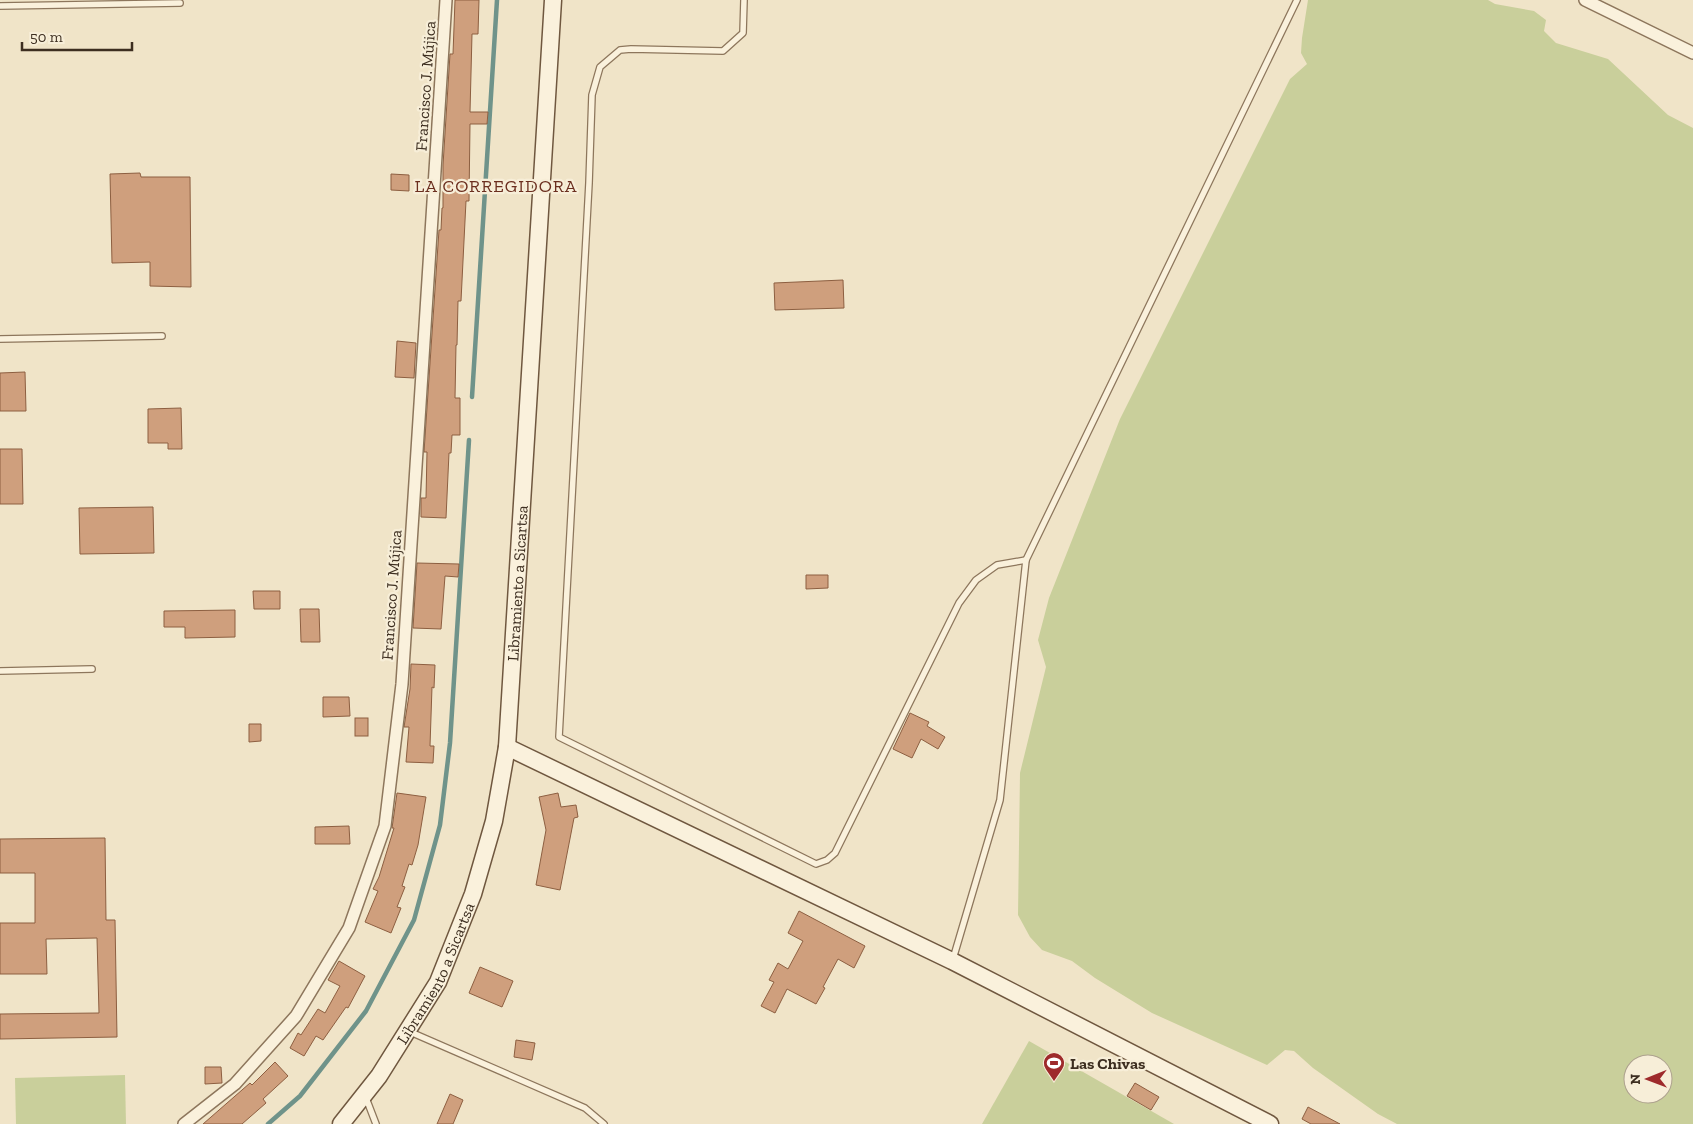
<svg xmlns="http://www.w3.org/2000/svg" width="1693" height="1124" viewBox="0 0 1693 1124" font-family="'Zilla Slab',serif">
<rect width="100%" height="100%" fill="#f0e4c8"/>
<!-- green -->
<g fill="#c9cf9b" fill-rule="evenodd">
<path d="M 1308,0 L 1488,0 L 1495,4 L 1534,11 L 1546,20 L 1544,31 L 1556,43 L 1608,59 L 1668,115 L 1693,128 L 1693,1124 L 1397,1124 L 1378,1114 L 1313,1068 L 1294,1051 L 1285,1050 L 1267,1065 L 1152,1013 L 1095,978 L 1072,961 L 1042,950 L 1030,937 L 1018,915 L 1020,773 L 1046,667 L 1038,640 L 1049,598 L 1120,419 L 1290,79 L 1307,64 L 1301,53 L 1302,38 ZM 1633,1064 L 1663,1064 L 1663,1094 L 1633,1094 Z"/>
<polygon points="1029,1041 1174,1124 982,1124"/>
<polygon points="125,1075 126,1124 16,1124 15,1078"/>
</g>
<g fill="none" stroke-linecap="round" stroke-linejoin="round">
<!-- stream -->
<g stroke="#6f938a" stroke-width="4.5">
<polyline points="472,397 497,0"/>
<polyline points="268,1124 300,1096 366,1011 414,920 440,825 450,743 469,440"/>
</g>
</g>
<!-- building -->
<g fill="#cf9f7d" stroke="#8d5f41">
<polygon points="455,0 479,0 478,34 472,34 470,112 488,112 487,124 470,124 469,201 466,201 461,301 458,301 457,345 456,345 455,398 460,398 460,435 452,435 451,453 449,453 446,518 421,517 421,498 426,498 427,452 424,452 439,230 441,230 442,208 443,208 443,165 450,54 453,54"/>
<polygon points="140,173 141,177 190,177 191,287 150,286 150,262 112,263 110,174"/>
<polygon points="391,174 409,175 409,191 391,190"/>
<polygon points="843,280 844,308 775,310 774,283"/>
<polygon points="397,341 416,343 414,378 395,377"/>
<polygon points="25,372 26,411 0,411 0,373"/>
<polygon points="181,408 182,449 168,449 168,443 148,443 148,409"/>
<polygon points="0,449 22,449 23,504 0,504"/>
<polygon points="153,507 154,553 80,554 79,508"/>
<polygon points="417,563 459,564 458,577 445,576 441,629 413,628"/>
<polygon points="806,575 828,575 828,588 806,589"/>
<polygon points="253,591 280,591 280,609 254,609"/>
<polygon points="300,609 319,609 320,642 301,642"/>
<polygon points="235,610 235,637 185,638 185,627 164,627 164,611"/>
<polygon points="411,664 435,665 434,688 432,687 430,746 434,746 433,763 406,762 409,727 404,727 410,689"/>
<polygon points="323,697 349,697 350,716 323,717"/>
<polygon points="910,713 929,722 927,726 945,737 938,749 921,739 912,758 893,749"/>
<rect x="355" y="718" width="13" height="18"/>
<polygon points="249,724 261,724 261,741 249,742"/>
<polygon points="397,793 426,797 418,845 412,865 409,864 402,886 405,887 397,907 401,908 391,933 365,922 378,891 373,889 379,877 394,828 392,828"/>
<polygon points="558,793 561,807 576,805 578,817 574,818 560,890 536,885 546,830 539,797"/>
<polygon points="349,826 350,844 315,844 315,827"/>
<polygon points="105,838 106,920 115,920 117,1037 0,1039 0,1014 99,1013 97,938 46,939 47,974 0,974 0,923 35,923 35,873 0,873 0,839"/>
<polygon points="799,911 865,946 854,968 838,959 823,987 825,988 816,1004 787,989 775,1013 761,1006 774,982 769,980 778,963 788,969 803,941 788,933"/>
<polygon points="339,961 365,976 348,1008 346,1007 323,1040 316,1036 304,1056 290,1048 298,1033 301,1035 318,1009 325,1013 340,986 328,980"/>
<polygon points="480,967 513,981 502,1007 469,993"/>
<polygon points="516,1040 535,1043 532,1060 514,1057"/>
<polygon points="275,1062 288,1076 263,1099 266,1103 242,1124 203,1124 250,1083 252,1085"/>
<polygon points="205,1067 221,1067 222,1083 205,1084"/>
<polygon points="1135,1083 1159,1097 1151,1110 1127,1096"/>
<polygon points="450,1094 463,1100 453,1124 437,1124"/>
<polygon points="1308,1107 1340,1124 1311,1124 1302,1119"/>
</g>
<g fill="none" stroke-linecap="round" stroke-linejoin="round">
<!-- service casing -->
<g stroke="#8d765c" stroke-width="8">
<g id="service">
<polyline points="744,0 743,33 723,51 631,49 620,50 600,67 592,95 589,183 559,737 816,864 827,860 835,853 959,603 976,580 997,565 1026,560"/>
<polyline points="0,6 180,3"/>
<polyline points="0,339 162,336"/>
<polyline points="0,671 92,669"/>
<polyline points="953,959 1000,800 1026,560 1297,0"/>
<polyline points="408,1031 585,1108 604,1124"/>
<polyline points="366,1098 376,1124"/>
</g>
</g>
<!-- minor casing -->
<g stroke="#8d765c" stroke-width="14">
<g id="minor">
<polyline points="1585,0 1693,53"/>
<polyline points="184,1124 235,1084 296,1016 349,928 385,826 402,684 446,0"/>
</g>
</g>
<!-- secondary casing -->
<g stroke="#6f573f" stroke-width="19">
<g id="secondary">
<polyline points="507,747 952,961 1270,1124"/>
<path id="s1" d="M 341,1124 L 379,1076 L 438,982 L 473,894 L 494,821 L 507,747 L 553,0"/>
</g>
</g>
<!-- service -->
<use href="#service" stroke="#faf1dc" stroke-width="5.5"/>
<!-- minor -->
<use href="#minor" stroke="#faf1dc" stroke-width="11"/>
<!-- secondary -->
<use href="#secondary" stroke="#faf1dc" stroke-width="16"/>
</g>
<!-- icons -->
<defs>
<g id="stadium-pin" transform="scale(1.125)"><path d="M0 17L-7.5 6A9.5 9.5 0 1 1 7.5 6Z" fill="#9e2a2b" stroke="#f7eed8"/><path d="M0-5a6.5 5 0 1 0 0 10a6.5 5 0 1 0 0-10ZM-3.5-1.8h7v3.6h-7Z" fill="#fff"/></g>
</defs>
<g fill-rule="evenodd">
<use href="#stadium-pin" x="1054" y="1063"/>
</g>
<g text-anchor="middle" stroke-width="4.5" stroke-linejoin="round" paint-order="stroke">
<!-- street labels -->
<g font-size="16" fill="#3d2e20" stroke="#f7eed8">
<text transform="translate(425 86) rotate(-86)" y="6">Francisco J. Mújica</text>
<text dy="6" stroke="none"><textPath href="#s1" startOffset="582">Libramiento a Sicartsa</textPath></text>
<text transform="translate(391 595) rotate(-86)" y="6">Francisco J. Mújica</text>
<text dy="6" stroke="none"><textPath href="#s1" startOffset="179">Libramiento a Sicartsa</textPath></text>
</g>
<!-- poi labels -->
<g font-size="16" font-weight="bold" fill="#3d2e20" stroke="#f7eed8" text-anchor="start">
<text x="1070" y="1069">Las Chivas</text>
</g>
<!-- neighbourhood labels -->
<g font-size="18" letter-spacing="1" fill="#6b2e1e" stroke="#f7eed8">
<text x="496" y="192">LA CORREGIDORA</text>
</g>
</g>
<!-- north arrow -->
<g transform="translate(1648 1079) rotate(269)"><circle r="24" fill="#f7eed8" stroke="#ada18e"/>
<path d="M0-4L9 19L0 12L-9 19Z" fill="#9e2a2b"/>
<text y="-8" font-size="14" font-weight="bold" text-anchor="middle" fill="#3d2e20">N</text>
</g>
<!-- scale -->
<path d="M22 42v8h110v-8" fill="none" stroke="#3d2e20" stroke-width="2.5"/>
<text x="30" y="42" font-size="15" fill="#3d2e20" stroke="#f7eed8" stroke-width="4" paint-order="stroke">50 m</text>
</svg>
